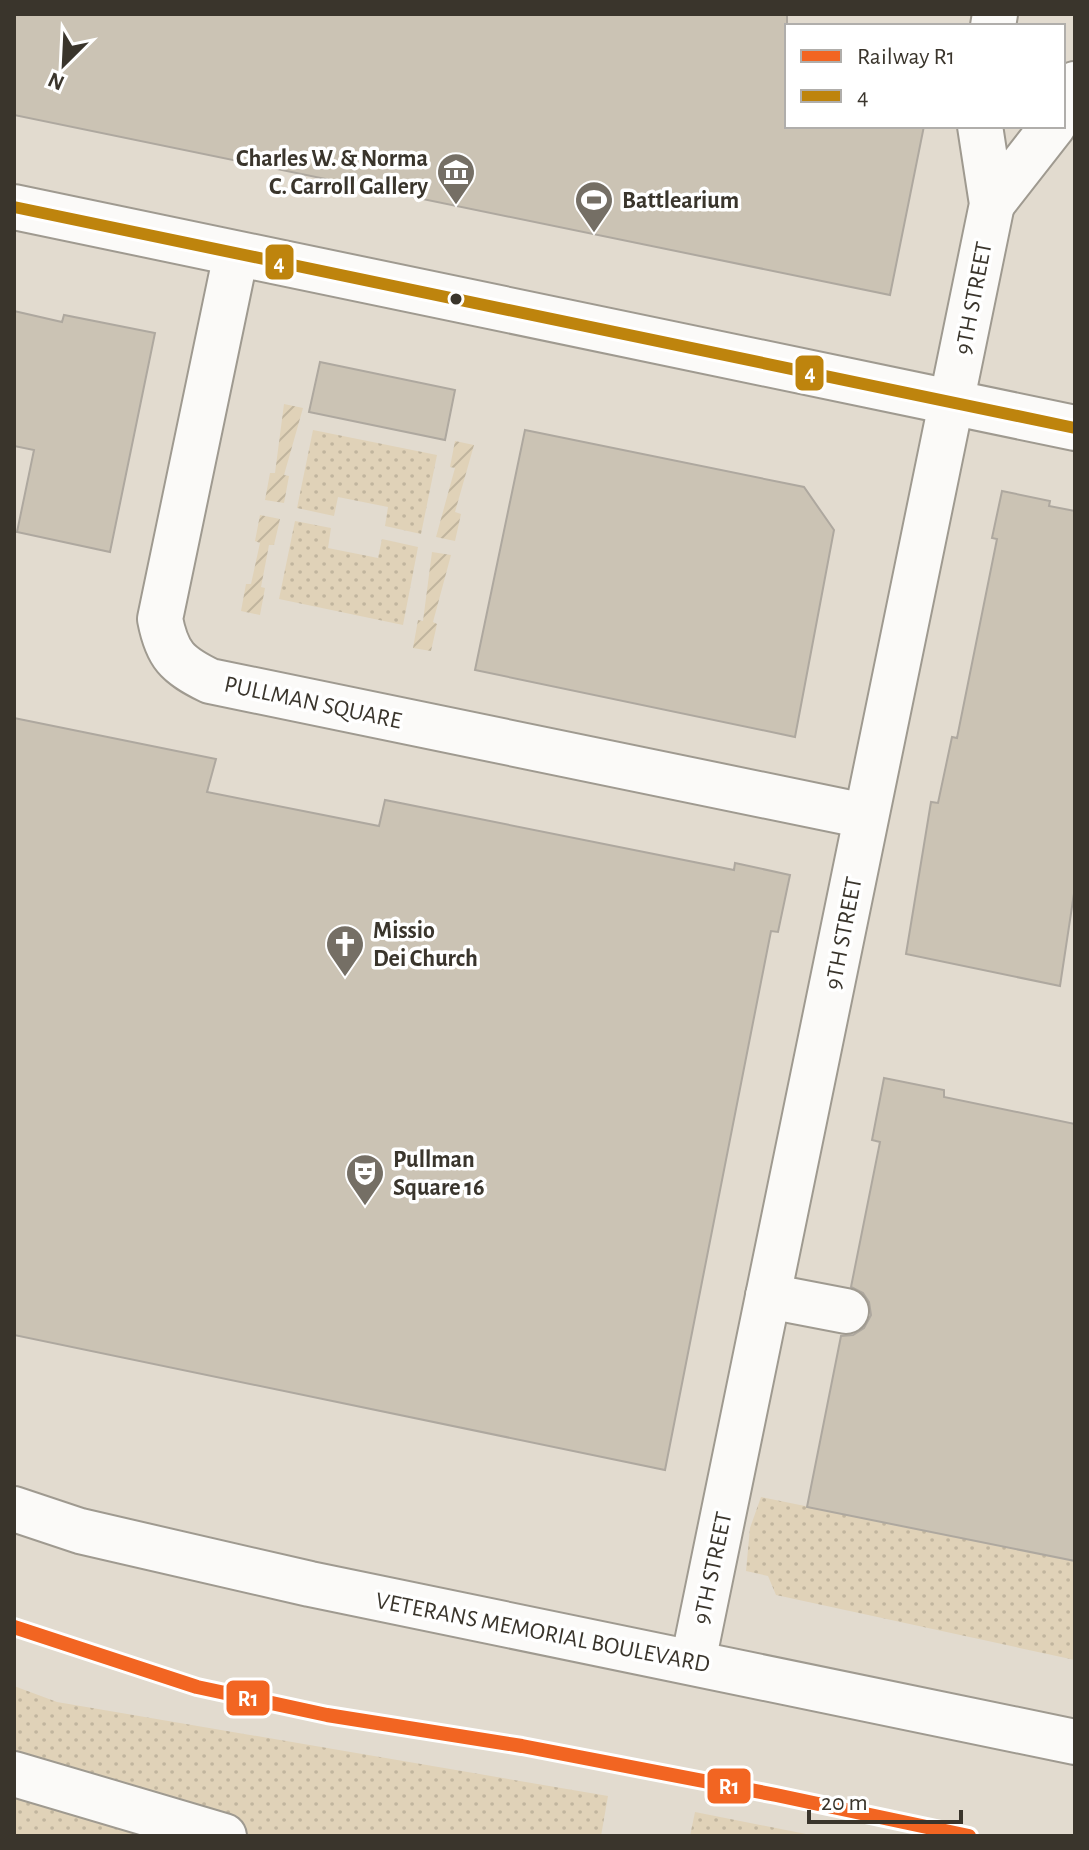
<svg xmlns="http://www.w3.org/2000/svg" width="1089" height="1850" viewBox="0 0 1089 1850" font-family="'Alegreya Sans',sans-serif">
<defs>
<pattern id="grass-dots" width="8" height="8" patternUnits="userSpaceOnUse" patternTransform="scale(2)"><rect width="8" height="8" fill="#e0d2b8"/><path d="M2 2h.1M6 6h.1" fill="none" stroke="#c1b59e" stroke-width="1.8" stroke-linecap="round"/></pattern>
<pattern id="garden-furrows" width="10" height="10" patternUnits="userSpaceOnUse" patternTransform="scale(2)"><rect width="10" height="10" fill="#e0d2b8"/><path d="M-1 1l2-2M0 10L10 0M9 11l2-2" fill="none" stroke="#c1b59e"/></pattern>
</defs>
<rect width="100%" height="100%" fill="#e2dbcf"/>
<!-- grass -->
<g fill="url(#grass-dots)">
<polygon points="313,430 437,455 421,534 385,526 388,507 338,497 334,516 297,508"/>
<polygon points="295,521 331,528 328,548 378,558 382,539 418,547 403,625 279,599"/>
<polygon points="761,1497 1075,1561 1075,1660 776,1595 768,1576 746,1571 750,1528"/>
<polygon points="14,1686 57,1702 608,1796 601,1836 14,1836"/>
<polygon points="695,1812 816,1836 690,1836"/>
</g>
<!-- garden -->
<g fill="url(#garden-furrows)">
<polygon points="284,404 303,408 284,475 289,476 284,503 265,500 270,473 275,473"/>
<polygon points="455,441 474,445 455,512 461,514 455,541 436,537 455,468 450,467"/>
<polygon points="260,515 280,519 274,545 269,545 261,587 265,588 260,615 241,611 246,584 251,584 260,543 255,541"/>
<polygon points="432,552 451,555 433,622 437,624 431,651 413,648 418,620 423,621"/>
</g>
<!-- building -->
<g fill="#cbc3b4" stroke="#aea89f" stroke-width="2">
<polygon points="14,14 787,14 787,126 924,126 890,295 14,115"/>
<polygon points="14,311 62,322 64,315 155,333 110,552 17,532 34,450 14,446"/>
<polygon points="320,362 455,390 445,440 309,412"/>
<polygon points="525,430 804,487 834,530 795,737 475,670"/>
<polygon points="1002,491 1050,501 1049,506 1075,511 1075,887 1060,986 906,954 931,802 938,803 952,737 957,738 997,539 992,538"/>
<polygon points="14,718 216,759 207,792 379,826 385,800 734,870 735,863 790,875 778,932 771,931 665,1470 14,1335"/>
<polygon points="884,1078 944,1090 944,1097 1075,1124 1075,1561 807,1507 841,1336 853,1335 864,1328 871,1315 869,1302 863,1293 851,1287 880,1142 872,1140"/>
</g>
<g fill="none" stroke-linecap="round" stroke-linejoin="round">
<!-- minor casing -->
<g stroke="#9f9a90" stroke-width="48">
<g id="minor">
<polyline points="993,26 995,14"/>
<polyline points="1063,110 1075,84"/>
<polyline points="992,204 1053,126"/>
<polyline points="14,207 1075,428"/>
<path d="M 236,254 L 160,619 C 167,655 177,665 210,681 L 865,816"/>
<polyline points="768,1296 846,1311"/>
<polyline points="693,1662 992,204 980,126"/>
<polyline points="14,1774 224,1836"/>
</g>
</g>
<!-- major casing -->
<g stroke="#9f9a90" stroke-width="48">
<polyline id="major" points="14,1509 80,1531 310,1584 1075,1742"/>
</g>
<!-- minor -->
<use href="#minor" stroke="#fbfaf8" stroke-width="44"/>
<!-- major -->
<use href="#major" stroke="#fbfaf8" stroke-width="44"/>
<!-- bus-1 casing -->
<g stroke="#fff" stroke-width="18">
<polyline id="bus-1" points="14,207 1075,428"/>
</g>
<!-- bus-1 -->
<use href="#bus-1" stroke="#be840d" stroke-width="12"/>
<!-- rail-1 casing -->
<g stroke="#fff" stroke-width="20">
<polyline id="rail-1" points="14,1627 197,1687 327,1715 522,1746 776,1795 969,1836"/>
</g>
<!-- rail-1 -->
<use href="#rail-1" stroke="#f26522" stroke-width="14"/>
</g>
<!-- icons -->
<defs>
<g id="museum-pin" transform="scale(2)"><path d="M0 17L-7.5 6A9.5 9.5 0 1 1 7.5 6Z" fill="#756f65" stroke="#fff"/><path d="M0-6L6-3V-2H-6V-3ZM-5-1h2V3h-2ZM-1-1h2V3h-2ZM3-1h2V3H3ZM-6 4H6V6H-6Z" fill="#fff"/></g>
<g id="stadium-pin" transform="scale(2)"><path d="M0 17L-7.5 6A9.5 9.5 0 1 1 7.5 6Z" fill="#756f65" stroke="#fff"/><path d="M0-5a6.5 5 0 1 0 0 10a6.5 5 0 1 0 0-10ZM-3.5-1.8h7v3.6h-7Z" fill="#fff"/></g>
<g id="church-pin" transform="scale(2)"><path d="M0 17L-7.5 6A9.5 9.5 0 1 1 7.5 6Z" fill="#756f65" stroke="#fff"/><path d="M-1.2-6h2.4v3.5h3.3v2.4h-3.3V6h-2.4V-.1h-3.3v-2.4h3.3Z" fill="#fff"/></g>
<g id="theatre-pin" transform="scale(2)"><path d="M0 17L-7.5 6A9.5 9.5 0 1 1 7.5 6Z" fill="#756f65" stroke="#fff"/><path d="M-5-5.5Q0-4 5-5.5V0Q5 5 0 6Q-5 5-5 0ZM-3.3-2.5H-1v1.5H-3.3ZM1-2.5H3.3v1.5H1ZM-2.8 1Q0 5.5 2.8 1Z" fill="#fff"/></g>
</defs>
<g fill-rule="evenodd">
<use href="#museum-pin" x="456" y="172"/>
<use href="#stadium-pin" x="594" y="200"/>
<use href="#church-pin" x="345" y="944"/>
<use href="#theatre-pin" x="365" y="1173"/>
</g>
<!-- markers -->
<circle fill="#3a352c" stroke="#fff" stroke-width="3" cx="456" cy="299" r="7"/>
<g text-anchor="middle" stroke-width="7" stroke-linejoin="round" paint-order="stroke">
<!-- poi labels -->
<g font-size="24" font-weight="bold" fill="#3a352c" stroke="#fff" text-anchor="start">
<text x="428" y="166" text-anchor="end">Charles W. &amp; Norma<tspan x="428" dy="28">C. Carroll Gallery</tspan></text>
<text x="622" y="208">Battlearium</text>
<text x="373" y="938">Missio<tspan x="373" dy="28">Dei Church</tspan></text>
<text x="393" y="1167">Pullman<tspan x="393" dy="28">Square 16</tspan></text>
</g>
<!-- street labels -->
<g font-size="24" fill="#3a352c" stroke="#fff">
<text transform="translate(973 298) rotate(-79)" y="8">9TH STREET</text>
<text transform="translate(313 702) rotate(12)" y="8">PULLMAN SQUARE</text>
<text transform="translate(843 933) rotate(-79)" y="8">9TH STREET</text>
<text transform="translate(712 1568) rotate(-78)" y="8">9TH STREET</text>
<text transform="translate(543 1632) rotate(11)" y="8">VETERANS MEMORIAL BOULEVARD</text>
</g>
</g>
<g stroke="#fff" stroke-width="3">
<rect x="264" y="243" width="31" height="38" rx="8" fill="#be840d"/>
<rect x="794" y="354" width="31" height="38" rx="8" fill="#be840d"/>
<rect x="225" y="1679" width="46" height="38" rx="8" fill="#f26522"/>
<rect x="706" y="1767" width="46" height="38" rx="8" fill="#f26522"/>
</g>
<g font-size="22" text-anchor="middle" font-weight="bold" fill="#fff">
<text x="279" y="270">4</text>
<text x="810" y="380">4</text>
<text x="248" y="1706">R1</text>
<text x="729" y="1794">R1</text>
</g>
<!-- border -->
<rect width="1089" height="1850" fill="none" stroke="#3a352c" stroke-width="32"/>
<!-- legend -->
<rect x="785" y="24" width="280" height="104" fill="#ffffff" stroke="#b0aeab" stroke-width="2"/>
<rect x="801" y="50" width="40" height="12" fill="#f26522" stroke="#b0aeab" stroke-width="2"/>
<text x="857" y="64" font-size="24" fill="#3a352c">Railway R1</text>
<rect x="801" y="90" width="40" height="12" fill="#be840d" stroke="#b0aeab" stroke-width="2"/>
<text x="857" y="104" font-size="24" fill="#3a352c">4</text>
<!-- north arrow -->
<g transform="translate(64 64) rotate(204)" stroke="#ffffff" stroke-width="6" paint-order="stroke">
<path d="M0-6L14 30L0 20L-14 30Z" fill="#3a352c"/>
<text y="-12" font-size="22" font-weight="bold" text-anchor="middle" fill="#3a352c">N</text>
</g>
<!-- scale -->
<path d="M809 1810v12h152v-12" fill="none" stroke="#3a352c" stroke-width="4"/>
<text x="821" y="1810" font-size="24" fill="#3a352c" stroke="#ffffff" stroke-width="6" paint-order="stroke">20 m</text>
</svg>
